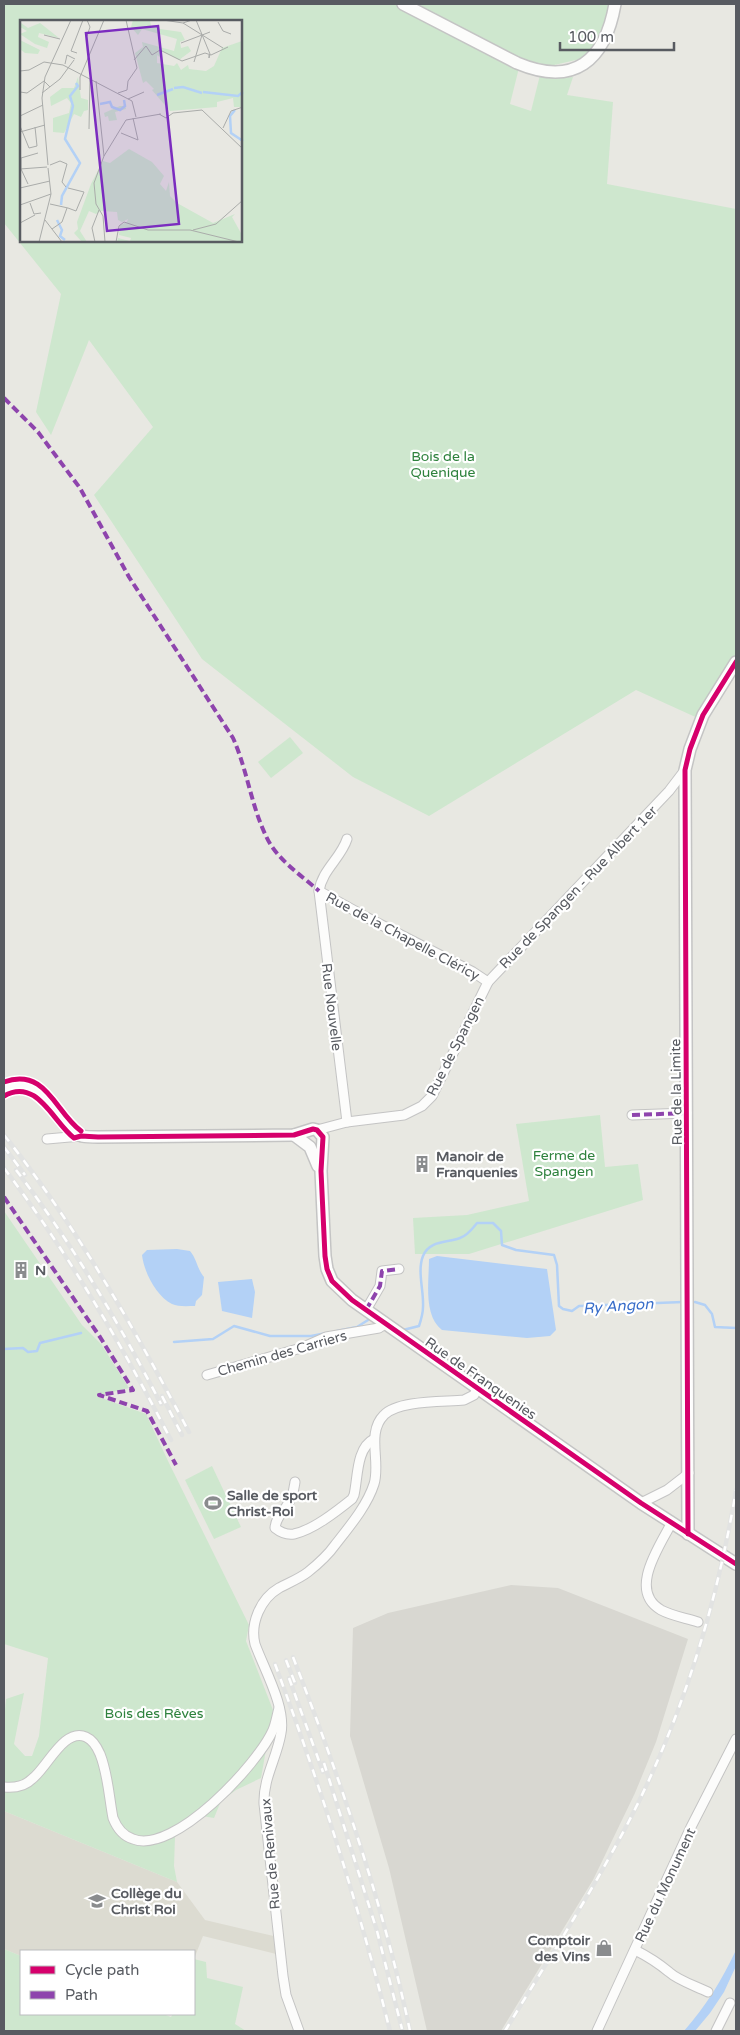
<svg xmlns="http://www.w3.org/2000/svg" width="740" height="2035" viewBox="0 0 740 2035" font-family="'Varela Round',sans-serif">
<rect width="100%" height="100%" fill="#e8e8e2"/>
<!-- industrial -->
<polygon fill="#d8d7d1" points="511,1585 558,1588 688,1639 656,1742 635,1793 593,1880 501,2031 427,2031 389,1868 350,1736 353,1628 388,1613"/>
<!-- education -->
<polygon fill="#dcdbd1" points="4,1811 177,1882 205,1920 278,1937 280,1955 203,1936 194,1959 194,1951 21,1951 21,1956 4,1949"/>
<!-- green -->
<g fill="#cee7ce" fill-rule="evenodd">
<path d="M 4,4 L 608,4 L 607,16 L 594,46 L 580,59 L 550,66 L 507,55 L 519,68 L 510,104 L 531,111 L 540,75 L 555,78 L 573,77 L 567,95 L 613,102 L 607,184 L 736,209 L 736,653 L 702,720 L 636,690 L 429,816 L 353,777 L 202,659 L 94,495 L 153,427 L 89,340 L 51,435 L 36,412 L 61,294 L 4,223 ZM 21,21 L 241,21 L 241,241 L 21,241 Z"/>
<polygon points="290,737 303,753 271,778 258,762"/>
<polygon points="600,1115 605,1167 638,1164 643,1200 469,1254 415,1254 413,1218 467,1215 529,1201 516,1124"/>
<polygon points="4,1211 82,1325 101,1344 129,1388 96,1396 146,1414 168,1461 249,1625 246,1641 273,1710 261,1778 236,1790 221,1801 214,1818 202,1816 175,1837 174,1866 177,1882 4,1811 4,1720 6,1699 24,1693 14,1744 25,1756 32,1756 39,1736 48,1658 4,1644"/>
<polygon points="212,1466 241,1527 214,1539 185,1480"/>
<polygon points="4,1949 21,1956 21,2014 163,2014 171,2017 173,2014 194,2014 194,1959 206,1962 207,1978 243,1987 235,2024 246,2031 4,2031"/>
</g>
<!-- water -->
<g fill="#b3d1f6">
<path d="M 177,1249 L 190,1251 C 197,1259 197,1269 204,1277 L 202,1295 L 196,1301 L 195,1306 C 188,1306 178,1307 172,1304 C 156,1296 144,1272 142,1255 L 147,1250 Z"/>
<path d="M 437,1256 L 547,1269 L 556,1330 L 550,1336 L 527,1338 L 442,1330 C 423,1315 429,1281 429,1259 Z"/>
<polygon points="252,1279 255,1292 252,1318 222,1311 218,1282"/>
<path d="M 736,1950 L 736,1966 L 724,1992 L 710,2013 L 695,2031 L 684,2031 C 706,2006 722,1980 736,1950 Z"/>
</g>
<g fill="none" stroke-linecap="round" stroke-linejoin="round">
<!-- stream -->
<g stroke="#b3d1f6" stroke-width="2.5">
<polyline points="695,1302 705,1305 712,1314 715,1327 736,1328"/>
<path d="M 403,1330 L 419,1326 C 421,1320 423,1313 423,1307 C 424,1291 417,1271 423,1256 C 429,1240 448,1243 460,1238 C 468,1235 472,1229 477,1223 L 493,1223 L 501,1231 L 502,1245 L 516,1250 L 554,1255 L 557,1265 L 559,1306 L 563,1309 L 572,1311 L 579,1306 L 683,1302"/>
<polyline points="337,1331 357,1327 368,1320"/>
<polyline points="174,1342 213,1339 234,1326 270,1336 311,1336 327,1333"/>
<polyline points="4,1349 23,1348 28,1352 37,1351 40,1343 81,1333"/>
</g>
<!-- minor casing -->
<g stroke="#c4c4c4" stroke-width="11">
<g id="minor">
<polyline points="319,891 366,917 473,972 488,982"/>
<polyline points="632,1115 687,1113"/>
<path d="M 347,1122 L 319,891 C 322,870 341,858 347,839"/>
<polyline points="317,1130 347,1122 404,1115 422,1106 432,1096 488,982 669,791 685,770"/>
<polyline points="47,1139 81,1136"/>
<polyline points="366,1310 380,1286 382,1271 399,1269"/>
<polyline points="207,1375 301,1348 326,1337 379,1328 385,1324"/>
<path d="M 295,1482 C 294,1488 293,1497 289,1502 C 284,1512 276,1516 275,1528 C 280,1532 287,1535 294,1534 C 313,1530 337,1511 352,1499 L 354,1495 C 358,1478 356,1448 374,1439"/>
<polyline points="641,1503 667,1490 689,1473"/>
<path d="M 671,1524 C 659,1547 628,1591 661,1610 C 672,1616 686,1618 698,1622"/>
<path d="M 4,1787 C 14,1788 24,1787 32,1779 C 47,1768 64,1727 86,1737 C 93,1740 97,1747 100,1754 C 108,1774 109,1797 113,1818 C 117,1828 123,1836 133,1839 C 174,1855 258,1764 273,1730 C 276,1723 277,1715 279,1708"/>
<path d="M 635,1950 C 649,1957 657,1962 669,1972 C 679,1981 696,1986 708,1992"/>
<path d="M 299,2031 L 286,1995 L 283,1976 L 264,1804 C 263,1778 277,1758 281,1733 C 286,1707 264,1669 255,1644 C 250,1624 260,1599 279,1588 C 288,1583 299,1579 308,1572 C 318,1564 328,1555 335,1545 C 349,1527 367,1506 374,1484 C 381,1462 366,1433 384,1415 C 398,1400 444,1402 464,1400 L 474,1395 L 477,1389"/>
<polyline points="597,2031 691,1827 736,1739"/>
<polyline points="716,2031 730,2003"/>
</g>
</g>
<!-- tertiary casing -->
<g stroke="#c4c4c4" stroke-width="14">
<g id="tertiary">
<path d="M 403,4 L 517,63 C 574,87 605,61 615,4"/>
<path d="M 4,1088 C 50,1068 54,1128 82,1136 C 87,1137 93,1137 98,1137 L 294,1135 L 313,1129 L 317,1130 L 323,1137 L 321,1171 L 325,1256 L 327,1269 L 332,1281 L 352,1300 L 641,1503 L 736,1564"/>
<polyline points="294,1135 310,1147 318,1166"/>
<polyline points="688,1534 685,770 690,749 703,715 736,662"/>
</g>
</g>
<!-- minor -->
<use href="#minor" stroke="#fcfcfb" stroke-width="9"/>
<!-- tertiary -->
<use href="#tertiary" stroke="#fcfcfb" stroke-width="11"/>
<!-- rail casing -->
<g stroke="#e2e3e2" stroke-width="4.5">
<g id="rail">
<path d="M 4,1135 C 77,1227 134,1328 189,1432"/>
<polyline points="4,1147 25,1175"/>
<path d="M 4,1168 C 68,1253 122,1345 171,1440"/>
<path d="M 16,1170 C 72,1243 119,1323 161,1404"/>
<polyline points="162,1396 182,1435"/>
<path d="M 293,1657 C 340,1779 383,1903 410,2031"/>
<polyline points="286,1660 295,1683"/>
<path d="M 275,1664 C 320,1785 359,1906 390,2031"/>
<polyline points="289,1678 323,1772"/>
<polyline points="324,1763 377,1931 402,2029"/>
<path d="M 505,2031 C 540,1973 577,1916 610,1856 C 674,1744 715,1617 736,1490"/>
</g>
</g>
<!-- rail -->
<use href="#rail" stroke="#fff" stroke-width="2.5" stroke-dasharray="8" stroke-linecap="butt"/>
<!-- quiet -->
<g stroke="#8e44ad" stroke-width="4" stroke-dasharray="8 4" stroke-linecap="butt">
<path d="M 4,398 L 38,432 L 80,488 L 129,577 L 233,738 C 247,769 251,805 266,836 C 276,859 301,875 319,891"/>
<polyline points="632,1115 687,1113"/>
<polyline points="4,1197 100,1337 133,1390 99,1395 147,1411 176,1465"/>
<polyline points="366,1310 380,1286 382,1271 399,1269"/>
</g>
<!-- cycleway casing -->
<g stroke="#fff" stroke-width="8">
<g id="cycleway">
<path d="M 4,1082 C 46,1067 55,1112 81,1131"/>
<path d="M 4,1096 C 37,1077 53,1122 74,1138 L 81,1136 L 98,1137 L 294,1135 L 313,1129 L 317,1130 L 323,1137 L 321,1171 L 325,1256 L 327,1269 L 332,1281 L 352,1300 L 641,1503 L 736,1564"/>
<polyline points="688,1534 685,770 690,749 703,715 736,662"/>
</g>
</g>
<!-- cycleway -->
<use href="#cycleway" stroke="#d6006c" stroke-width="5"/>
</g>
<!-- icons -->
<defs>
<g id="building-bare" transform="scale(1.35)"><path d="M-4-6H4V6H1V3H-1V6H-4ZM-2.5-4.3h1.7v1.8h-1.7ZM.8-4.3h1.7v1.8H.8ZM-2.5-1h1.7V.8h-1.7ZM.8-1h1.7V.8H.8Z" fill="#8a8c8e" stroke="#fff" stroke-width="2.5" paint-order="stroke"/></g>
<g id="stadium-bare" transform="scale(1.35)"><path d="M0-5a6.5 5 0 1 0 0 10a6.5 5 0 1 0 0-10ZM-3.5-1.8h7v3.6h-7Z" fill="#8a8c8e" stroke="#fff" stroke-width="2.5" paint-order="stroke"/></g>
<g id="school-bare" transform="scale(1.35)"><path d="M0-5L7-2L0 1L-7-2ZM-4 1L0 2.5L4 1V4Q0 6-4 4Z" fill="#8a8c8e" stroke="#fff" stroke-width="2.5" paint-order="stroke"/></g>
<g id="shop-bare" transform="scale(1.35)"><path d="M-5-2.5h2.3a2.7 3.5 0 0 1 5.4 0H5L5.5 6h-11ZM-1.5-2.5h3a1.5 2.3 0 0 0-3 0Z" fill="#8a8c8e" stroke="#fff" stroke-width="2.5" paint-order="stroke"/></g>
</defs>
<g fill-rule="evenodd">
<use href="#building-bare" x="422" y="1164"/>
<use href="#building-bare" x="21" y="1270"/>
<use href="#stadium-bare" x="213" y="1503"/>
<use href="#school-bare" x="97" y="1901"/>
<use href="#shop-bare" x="604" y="1948"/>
</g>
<g text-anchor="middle" stroke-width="4.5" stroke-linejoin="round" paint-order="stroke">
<!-- park labels -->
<g font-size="14" fill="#2e823d" stroke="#fff">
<text x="443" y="461">Bois de la<tspan x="443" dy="16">Quenique</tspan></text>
<text x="564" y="1160">Ferme de<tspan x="564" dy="16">Spangen</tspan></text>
<text x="154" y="1718">Bois des Rêves</text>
</g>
<!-- street labels -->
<g font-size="14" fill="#585b61" stroke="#fff">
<text transform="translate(578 887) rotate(-46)" y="5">Rue de Spangen - Rue Albert 1er</text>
<text transform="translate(403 936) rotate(28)" y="5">Rue de la Chapelle Cléricy</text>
<text transform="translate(332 1007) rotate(83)" y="5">Rue Nouvelle</text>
<text transform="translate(455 1046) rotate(-63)" y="5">Rue de Spangen</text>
<text transform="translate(676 1092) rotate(-91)" y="5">Rue de la Limite</text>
<text transform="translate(282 1353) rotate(-16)" y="5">Chemin des Carriers</text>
<text transform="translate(481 1378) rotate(35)" y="5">Rue de Franquenies</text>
<text transform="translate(270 1854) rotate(-95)" y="5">Rue de Renivaux</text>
<text transform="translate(665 1885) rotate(-65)" y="5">Rue du Monument</text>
</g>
<!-- poi labels -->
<g font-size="14" font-weight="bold" fill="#585b61" stroke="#fff" text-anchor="start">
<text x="436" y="1161">Manoir de<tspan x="436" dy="16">Franquenies</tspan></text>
<text x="35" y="1275">N</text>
<text x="227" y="1500">Salle de sport<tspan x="227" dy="16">Christ-Roi</tspan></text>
<text x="111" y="1898">Collège du<tspan x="111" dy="16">Christ Roi</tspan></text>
<text x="590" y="1945" text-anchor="end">Comptoir<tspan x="590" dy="16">des Vins</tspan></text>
</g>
<!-- water labels -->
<g font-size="15" font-style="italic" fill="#386dc9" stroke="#fff">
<text transform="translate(618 1306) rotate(-4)" y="5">Ry Angon</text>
</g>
</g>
<!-- overview -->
<g transform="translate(20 20)">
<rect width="222" height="222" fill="#e8e8e2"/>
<path d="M 113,0 L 130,1 L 131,6 L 138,5 L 140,9 L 161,12 L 165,20 L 160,22 L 161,28 L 168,26 L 171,31 L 159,40 L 141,31 L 141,38 L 137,35 L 137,43 L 154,46 L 157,43 L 161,50 L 168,45 L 169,49 L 186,51 L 194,46 L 202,28 L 222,21 L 222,87 L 214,87 L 213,78 L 197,82 L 197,87 L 150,91 L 132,70 L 134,69 L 126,61 L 123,63 L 115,33 L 123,27 L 122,22 L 154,31 L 157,19 L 122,9 L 118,15 L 111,7 ZM 1,3 L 8,8 L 20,3 L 39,18 L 19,13 L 18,17 L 29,22 L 27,28 L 15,24 L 0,14 L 7,11 L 0,7 ZM 0,20 L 20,30 L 18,34 L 5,33 L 0,29 ZM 58,57 L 61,78 L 68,80 L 68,90 L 64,91 L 61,97 L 54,94 L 44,113 L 33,112 L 33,98 L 49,93 L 51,83 L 47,78 L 31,86 L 30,77 L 42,68 L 54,68 ZM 100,86 L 105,86 L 106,89 L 95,92 L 97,100 L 89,101 L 88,96 L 85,97 L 84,93 ZM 109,129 L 132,142 L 144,156 L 140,164 L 146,171 L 149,162 L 150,176 L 157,183 L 193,203 L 215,194 L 212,197 L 222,215 L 221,222 L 97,222 L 98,218 L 110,221 L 111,218 L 99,215 L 100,205 L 107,202 L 108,199 L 102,202 L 98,200 L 97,192 L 81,191 L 76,194 L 69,191 L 60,211 L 67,222 L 62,222 L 54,213 L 58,209 L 57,202 L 71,164 L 83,141 L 90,143 Z" fill="#cee7ce"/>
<path fill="none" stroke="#b3d1f6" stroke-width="2.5" d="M 154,68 L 163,67 L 182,73M 183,72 L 218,76 L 223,72M 137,75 L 153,69M 80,84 L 90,82 L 92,87 L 100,90 L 105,86 L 104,80M 215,90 L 210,96 L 211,113 L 223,121M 41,185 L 42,176 L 60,143 L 45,119 L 53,86 L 50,76 L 58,66 L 56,63M 37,200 L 42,210 L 40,216 L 45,220"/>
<path fill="none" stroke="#aaacaa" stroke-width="1" d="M 122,0 L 141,0M 143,0 L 163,3 L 172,0M 176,0 L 190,34 L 189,38 L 189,35M 198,2 L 203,11 L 211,14M 163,3 L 203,28M 24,15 L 40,19M 67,16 L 70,7 L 67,0M 161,23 L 190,12M 57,33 L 51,31 L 63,0M 114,40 L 126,26 L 132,35 L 140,30 L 162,41 L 185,33 L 191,35 L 208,27M 174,42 L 182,15M 45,44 L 47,35 L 55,39M 0,51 L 9,50 L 24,42 L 43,45 L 112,81 L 116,97M 76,61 L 84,136 L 74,163 L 76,184 L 83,196 L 85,222M 60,70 L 60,57 L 84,0M 0,72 L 7,73 L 24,61 L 30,67M 22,73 L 40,59 L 54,40M 98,73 L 107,70 L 108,61 L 117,48 L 106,0M 108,79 L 124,72M 139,94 L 146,98 L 153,93 L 182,90 L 223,129M 0,96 L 23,85M 113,98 L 118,120M 0,106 L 9,128 L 17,126 L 15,107M 203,108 L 211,91 L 223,87M 69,109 L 70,58M 0,112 L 25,105M 101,113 L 118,120M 84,136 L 106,100 L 141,94M 1,138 L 1,149 L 8,164M 1,138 L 18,133M 28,145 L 22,78 L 25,57 L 51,0M 30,145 L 40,141 L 47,144 L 42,162 L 46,167M 0,149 L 27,147M 0,168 L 30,161M 10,183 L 14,194 L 21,193M 30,184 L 48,188M 0,185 L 31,174M 48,188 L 56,191 L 64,172 L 48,168M 25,200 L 42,222M 0,203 L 15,195M 32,209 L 42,202 L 47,188M 173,210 L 196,204 L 223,180M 19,222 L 31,174 L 28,148M 75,222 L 72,208 L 79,190M 96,222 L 99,206 L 104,202 L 128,210 L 170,210 L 219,222"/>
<path fill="#7b2cbf" fill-opacity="0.15" stroke="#7b2cbf" stroke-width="2.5" d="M 138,6 L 159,204 L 87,211 L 66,13 Z"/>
<rect width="222" height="222" fill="none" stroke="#585b61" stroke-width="2.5"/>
</g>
<!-- border -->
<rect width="740" height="2035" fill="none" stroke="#585b61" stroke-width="10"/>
<!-- legend -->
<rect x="20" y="1950" width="175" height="65" fill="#ffffff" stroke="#bcbdc0"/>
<rect x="30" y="1966" width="25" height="8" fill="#d6006c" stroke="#bcbdc0"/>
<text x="65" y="1975" font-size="15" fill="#585b61">Cycle path</text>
<rect x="30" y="1991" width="25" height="8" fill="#8e44ad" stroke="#bcbdc0"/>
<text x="65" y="2000" font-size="15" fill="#585b61">Path</text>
<!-- scale -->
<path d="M560 42v8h114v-8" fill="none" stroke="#585b61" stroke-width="2.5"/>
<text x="568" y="42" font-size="15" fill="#585b61" stroke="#ffffff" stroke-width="4" paint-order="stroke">100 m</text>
</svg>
